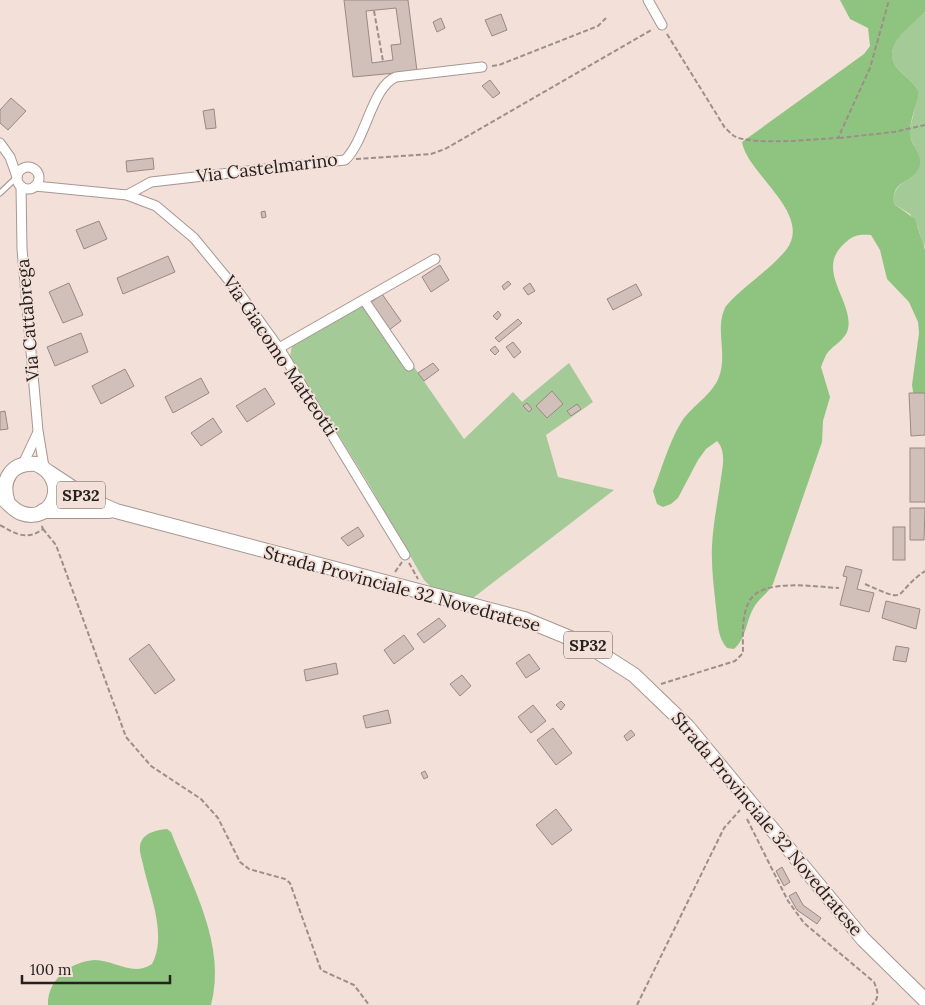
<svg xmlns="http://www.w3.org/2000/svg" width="925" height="1005" viewBox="0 0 925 1005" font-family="Lora,serif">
<rect width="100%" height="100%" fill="#f2e0d9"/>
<!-- green -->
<g fill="#a4ca98">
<path d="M 925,12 L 925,242 L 924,249 L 918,227 L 910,214 L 894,204 C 892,188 901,184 913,176 L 914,146 L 910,137 L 910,128 L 919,92 C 914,82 906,78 898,69 C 879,47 910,26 925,12 Z"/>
<polygon points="369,302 464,439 513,392 522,402 569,363 593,402 546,435 558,477 614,490 469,601 432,588 424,580 370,486 290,356 292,346"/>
</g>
<!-- forest -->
<g fill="#8fc480">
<path d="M 840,0 L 925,0 L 925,12 C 910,27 879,47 898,69 C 906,78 914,82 919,92 C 917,106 909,121 910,135 C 911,146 924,156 919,168 C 911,185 891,179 894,204 L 915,219 L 925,250 L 925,416 L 914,398 L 912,385 L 919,333 L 918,322 L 909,302 L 887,279 L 880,250 L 871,235 C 861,234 853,235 846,242 C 813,269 854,301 848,329 C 846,339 834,345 828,352 C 825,356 823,362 821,367 L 830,397 L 823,421 L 822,442 L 773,584 C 768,594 758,598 753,609 C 746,622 746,639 734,649 L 727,648 C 717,637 718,622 716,608 C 714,588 711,567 712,546 C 713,524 718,500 721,478 C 723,465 726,451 717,441 L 706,449 L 698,460 L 678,498 L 671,504 L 663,507 L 657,504 L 653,491 C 662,468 669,442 682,421 C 693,405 712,395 719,377 C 728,353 714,328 726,306 C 744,285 769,271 786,250 C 814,214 747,174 742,142 L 864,54 L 870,46 L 868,28 L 850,19 Z"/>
<path d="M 167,829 L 171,832 C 192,886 227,946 211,1005 L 48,1005 C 47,980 71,961 95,960 C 114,960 133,977 152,964 C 167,938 151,897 144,869 C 143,862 139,853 140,846 C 142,833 156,830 167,829 Z"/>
</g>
<!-- building -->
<g fill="#d1c0b9" stroke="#9a8983" fill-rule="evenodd">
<path d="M 344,0 L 408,0 L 417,71 L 353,77 ZM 396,8 L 401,44 L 391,45 L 393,60 L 372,63 L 366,11 Z"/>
<polygon points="501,14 507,30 492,36 485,20"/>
<polygon points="441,18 445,28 437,32 433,22"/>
<polygon points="490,80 500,93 493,98 482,86"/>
<polygon points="11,98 26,111 8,130 0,123 0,110"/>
<polygon points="214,109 216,128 206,129 203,111"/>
<polygon points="153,158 154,169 127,172 126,161"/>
<polygon points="265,211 266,217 262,218 261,212"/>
<polygon points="99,221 107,239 84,249 76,230"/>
<polygon points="168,256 175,272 123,294 117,278"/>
<polygon points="440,265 449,280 431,292 422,277"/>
<polygon points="508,281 511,284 504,290 502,286"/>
<polygon points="69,283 83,315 63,323 49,292"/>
<polygon points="530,283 535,291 528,295 523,288"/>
<polygon points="636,284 642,295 613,310 607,299"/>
<polygon points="382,294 401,321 389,330 370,303"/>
<polygon points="498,311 501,315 497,320 493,316"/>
<polygon points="518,319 522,323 499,342 495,338"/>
<polygon points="81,333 88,352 55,366 47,347"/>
<polygon points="513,342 521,352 514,358 506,347"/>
<polygon points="495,346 499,351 495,355 490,350"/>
<polygon points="433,363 439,370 424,381 418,373"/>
<polygon points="125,369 134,386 101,404 92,386"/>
<polygon points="201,378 209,393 173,413 165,397"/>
<polygon points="265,388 275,404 247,422 236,406"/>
<polygon points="552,391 563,404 547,418 536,406"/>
<polygon points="909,393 925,393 925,435 911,436"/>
<polygon points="527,403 532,409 529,412 523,406"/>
<polygon points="577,404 581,409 571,416 567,411"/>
<polygon points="5,411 8,429 0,430 0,412"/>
<polygon points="213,418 222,432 201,446 191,433"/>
<rect x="910" y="448" width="15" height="54"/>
<polygon points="910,508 925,508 924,540 910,540"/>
<polygon points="358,527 364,536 348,546 341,538"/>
<rect x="893" y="527" width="12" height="33"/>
<polygon points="846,566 862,570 857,589 874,593 869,612 840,605 847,577 843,576"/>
<polygon points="886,601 920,609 916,629 882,618"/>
<polygon points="439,618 446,626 424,643 417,634"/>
<polygon points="404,635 414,649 394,664 384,650"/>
<polygon points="149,644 175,680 155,694 129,659"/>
<polygon points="896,646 909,648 906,662 893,660"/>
<polygon points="529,654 540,669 526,678 516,663"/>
<polygon points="336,663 338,674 306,681 304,670"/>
<polygon points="462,675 471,686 460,696 450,684"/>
<polygon points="561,701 565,705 561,710 556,705"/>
<polygon points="533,705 546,721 531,733 518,717"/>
<polygon points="388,710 391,723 366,728 363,716"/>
<polygon points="553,728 572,753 556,765 537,740"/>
<polygon points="631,730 635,735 627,741 624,736"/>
<polygon points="425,771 428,777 424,779 421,773"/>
<polygon points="556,809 572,830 552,845 536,825"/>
<polygon points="782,867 790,882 784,886 776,871"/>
<polygon points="796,892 803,905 821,918 817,924 797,910 789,896"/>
</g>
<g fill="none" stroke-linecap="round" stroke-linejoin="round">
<!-- service casing -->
<g stroke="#a79790" stroke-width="7">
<polyline id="service" points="0,193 17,177"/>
</g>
<!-- minor casing -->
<g stroke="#a79790" stroke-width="11">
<g id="minor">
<polyline points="648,0 662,25"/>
<polyline points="0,143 10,157 17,177"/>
<circle cx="28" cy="178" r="11"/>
<polyline points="21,186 22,249 38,431 44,467"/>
<polyline points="35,186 127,195 156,206 194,238 240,294 281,351 405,555"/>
<path d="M 127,195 L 151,182 L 345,160 C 366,140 372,86 396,77 L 482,67"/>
<polyline points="364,300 409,366"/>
<polyline points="279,348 435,259"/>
<polyline points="23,464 38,432"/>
</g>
</g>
<!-- primary casing -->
<g stroke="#a79790" stroke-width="16">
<g id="primary">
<polyline points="50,473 91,500 116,511 524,619 587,645 634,675 687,726 863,939 925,1000"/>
<path d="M 0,495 C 6,501 13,510 21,513 C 53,525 71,479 36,464 C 11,462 0,480 8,503"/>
<polyline points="43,511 109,511"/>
</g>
</g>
<!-- path -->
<g stroke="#9c8f8a" stroke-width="2" stroke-dasharray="5 2.5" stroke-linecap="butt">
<polyline points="374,11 383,61"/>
<path d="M 667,34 L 725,128 C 728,130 731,134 734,136 C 752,146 815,139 838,138 L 870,68 L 889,0"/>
<polyline points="492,66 499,65 598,26 606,18"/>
<polyline points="839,138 894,132 925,125"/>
<polyline points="356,159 431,154 445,149 653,29"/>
<path d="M 0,525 C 16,534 27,541 43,529 L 41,524"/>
<polyline points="43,529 56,545 126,737 151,766 201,799 218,818 240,862 249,869 285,879 290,883 321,970 354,985 369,1005"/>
<polyline points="409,563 418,579"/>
<polyline points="395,572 402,562"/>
<path d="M 865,584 C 912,605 891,594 925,571"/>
<path d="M 661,684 L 735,661 L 743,653 C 743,636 741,615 750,600 C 764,578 816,587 839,588"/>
<path d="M 747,819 L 788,901 L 804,923 L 874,982 C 878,992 880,997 872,1005"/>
<polyline points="637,1005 724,828 740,810"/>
</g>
<!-- service -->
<use href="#service" stroke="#fff" stroke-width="4.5"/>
<!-- minor -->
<use href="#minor" stroke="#fff" stroke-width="9"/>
<!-- primary -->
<use href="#primary" stroke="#fff" stroke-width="14"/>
</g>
<g text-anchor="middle" stroke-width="4" stroke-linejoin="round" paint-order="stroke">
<!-- shield labels -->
<g fill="#f2e0d9" stroke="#635a56" stroke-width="1">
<rect x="57" y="481.5" width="48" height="27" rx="4"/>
<rect x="564" y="631.5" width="48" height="27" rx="4"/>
</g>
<g font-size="16" font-weight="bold" fill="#26201e">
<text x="81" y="501">SP32</text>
<text x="588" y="651">SP32</text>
</g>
<!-- street labels -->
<g font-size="18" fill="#26201e" stroke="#f2e0d9">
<text transform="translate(267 168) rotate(-7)" y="6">Via Castelmarino</text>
<text transform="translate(28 320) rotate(-95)" y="6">Via Cattabrega</text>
<text transform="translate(280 356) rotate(56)" y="6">Via Giacomo Matteotti</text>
<text transform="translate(402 589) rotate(15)" y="6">Strada Provinciale 32 Novedratese</text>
<text transform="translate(767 824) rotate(50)" y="6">Strada Provinciale 32 Novedratese</text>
</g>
</g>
<!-- scale -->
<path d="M22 975v8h148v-8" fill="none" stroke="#26201e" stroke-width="2.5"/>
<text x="30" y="975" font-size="15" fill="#26201e" stroke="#f2e0d9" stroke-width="4" paint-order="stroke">100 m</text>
</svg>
